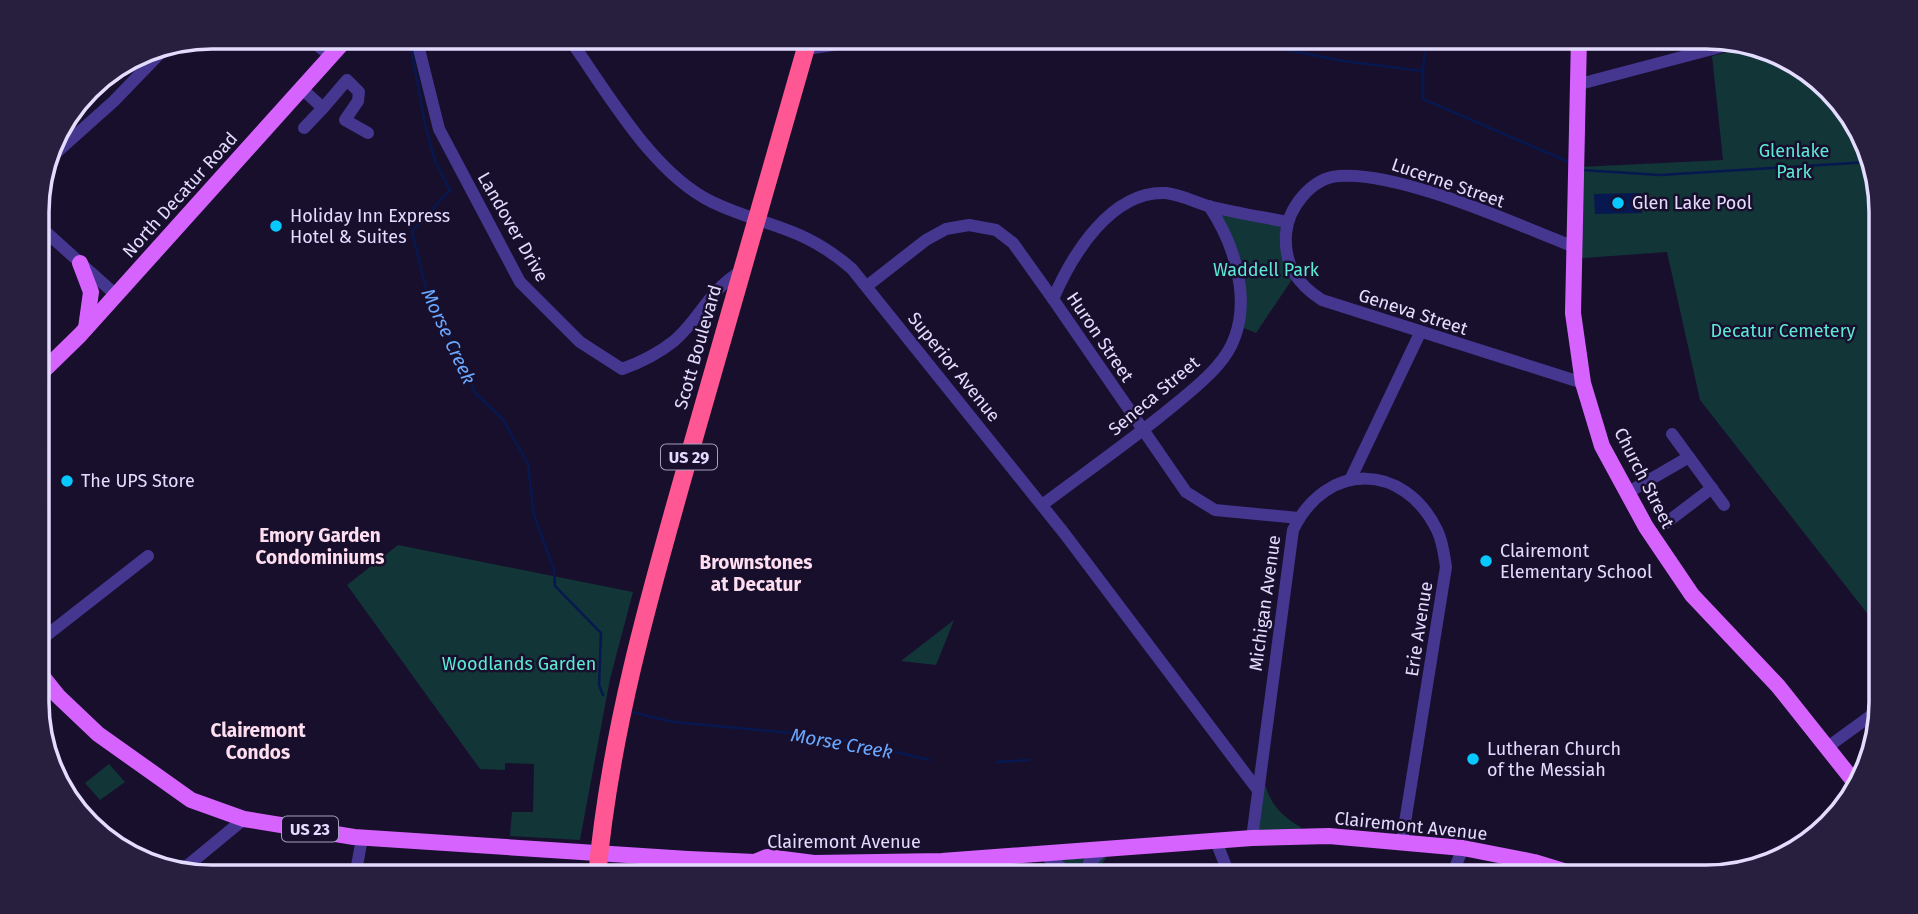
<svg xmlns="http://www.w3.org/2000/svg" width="1918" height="914" viewBox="0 0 1918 914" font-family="'Fira Sans',sans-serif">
<rect width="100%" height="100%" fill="#180f2d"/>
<!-- green -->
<g fill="#123538">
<polygon points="1751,46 1773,50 1845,106 1880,190 1881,631 1700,400 1667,252 1570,259 1579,167 1723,160 1712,56"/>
<polygon points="1216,211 1284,224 1297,272 1256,333 1239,326 1243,315"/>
<polygon points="398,545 633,592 610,679 580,840 510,836 512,812 533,812 534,764 505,763 505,770 480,769 347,585"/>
<polygon points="954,620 936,665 901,661"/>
<polygon points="109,764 125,782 100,800 85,783"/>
<path d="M 1265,784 C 1271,806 1283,817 1302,828 L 1251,837 Z"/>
<polygon points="1112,848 1094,877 1073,877 1052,859"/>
</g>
<!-- water -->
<polygon fill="#06184f" points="1641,193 1642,213 1595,214 1594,194"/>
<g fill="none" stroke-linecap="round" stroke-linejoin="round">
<!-- stream -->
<g stroke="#06184f" stroke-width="2.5">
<polyline points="1087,37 1105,39 1137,37"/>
<polyline points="1223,37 1343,61 1423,71 1423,99 1571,163"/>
<polyline points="423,39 433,37"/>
<polyline points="410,42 425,124 435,161 450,190 412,231 428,298 460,357 475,393 502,418 528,464 534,515 554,570 555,586 601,633 599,685 603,695"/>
<polyline points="1423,71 1426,37"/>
<polyline points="1582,170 1660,175 1869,162"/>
<polyline points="631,712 674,722 832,737 929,760"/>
<polyline points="997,762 1029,760"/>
</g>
<!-- minor -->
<g stroke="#453790" stroke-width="12">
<polyline points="307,37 331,56"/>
<path d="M 416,37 L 439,129 L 520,282 L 580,342 L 622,369 C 639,363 659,353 674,341 C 700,319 707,292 741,271"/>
<path d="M 568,37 C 607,91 651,172 712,202 C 767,228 802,225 852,269 L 1064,533 L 1257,789"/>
<polyline points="806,49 886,37"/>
<polyline points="1576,85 1735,43"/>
<polyline points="301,88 323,108 347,80 359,92 358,101 345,120 368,133"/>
<polyline points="304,128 323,108"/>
<polyline points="48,160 114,101 168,45"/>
<polyline points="37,224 116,295"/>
<path d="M 1572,246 C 1513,223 1399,171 1339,176 C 1311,178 1288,208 1286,234 C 1284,265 1297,284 1322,300 L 1583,383"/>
<polyline points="867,286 926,240 946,229 969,225 996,230 1013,243 1053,299 1186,492 1215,510 1299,518"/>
<path d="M 1053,299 C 1072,255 1111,190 1166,193 C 1183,195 1196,203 1212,207 C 1237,213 1262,217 1287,222"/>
<polyline points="1672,434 1724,505"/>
<polyline points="1350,480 1420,333"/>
<polyline points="1627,493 1689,457"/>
<path d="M 1042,505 C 1082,475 1123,446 1162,415 C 1181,399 1202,384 1218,365 C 1258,320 1239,251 1209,206"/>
<polyline points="1666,523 1712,488"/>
<polyline points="38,642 148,556"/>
<polyline points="1829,746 1880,709"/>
<path d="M 1252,838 L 1293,530 C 1326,461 1404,462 1437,530 C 1443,542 1444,555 1446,567 L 1402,841"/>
<polyline points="1216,841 1230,877"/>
<polyline points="1044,854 1073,877"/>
<polyline points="181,871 244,819"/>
<polyline points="355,877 362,838"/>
<polyline points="643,877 644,856"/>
<polyline points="886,877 889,862"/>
<polyline points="1084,877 1089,863 1104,849"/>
<polyline points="1451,877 1463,848"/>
</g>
<!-- major -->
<g stroke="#d763ff" stroke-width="16">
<polyline points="1579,37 1573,313 1583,383 1602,446 1646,527 1692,595 1778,686 1856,784"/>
<polyline points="80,263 91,292 86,328"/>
<polyline points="38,376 80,335 348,37"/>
<polyline points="38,671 58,696 98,734 191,800 244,819 354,837 688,859 755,862 767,857 814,863 942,861 1252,838 1329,836 1463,848 1534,862 1583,877"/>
</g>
<!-- highway -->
<path stroke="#ff5793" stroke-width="18" d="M 597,877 C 610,730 651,590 691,449 C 730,311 770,174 809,37"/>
</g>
<!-- markers -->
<g fill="#08c9ff" stroke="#180f2d" stroke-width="2.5">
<circle cx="1618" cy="203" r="7"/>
<circle cx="276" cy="226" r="7"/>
<circle cx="67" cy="481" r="7"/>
<circle cx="1486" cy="561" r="7"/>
<circle cx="1473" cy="759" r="7"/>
</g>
<g text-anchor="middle" stroke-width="5" stroke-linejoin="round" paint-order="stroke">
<!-- shield labels -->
<g fill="#180f2d" stroke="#a79ec0" stroke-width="2">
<rect x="661" y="444.5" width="56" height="25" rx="5"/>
<rect x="282" y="816.5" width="56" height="25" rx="5"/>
</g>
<g font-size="16" font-weight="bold" fill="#e4dcff">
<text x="689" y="463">US 29</text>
<text x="310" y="835">US 23</text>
</g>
<!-- park labels -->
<g font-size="18" fill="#5cead7" stroke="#180f2d">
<text x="1794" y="157">Glenlake<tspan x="1794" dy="21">Park</tspan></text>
<text x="1266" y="276">Waddell Park</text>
<text x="1783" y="337">Decatur Cemetery</text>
<text x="519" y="670">Woodlands Garden</text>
</g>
<!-- street labels -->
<g font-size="18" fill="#e4dcff" stroke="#180f2d">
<text transform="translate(1448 183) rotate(19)" y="6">Lucerne Street</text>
<text transform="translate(180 195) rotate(-48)" y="6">North Decatur Road</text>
<text transform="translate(513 227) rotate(60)" y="6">Landover Drive</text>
<text transform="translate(1413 312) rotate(18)" y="6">Geneva Street</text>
<text transform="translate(1100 337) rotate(56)" y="6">Huron Street</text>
<text transform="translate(698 347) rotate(-74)" y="6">Scott Boulevard</text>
<text transform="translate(954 367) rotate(51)" y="6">Superior Avenue</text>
<text transform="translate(1154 396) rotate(-40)" y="6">Seneca Street</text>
<text transform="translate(1644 478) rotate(63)" y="6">Church Street</text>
<text transform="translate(1265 603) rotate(-82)" y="6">Michigan Avenue</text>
<text transform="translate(1419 629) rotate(-81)" y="6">Erie Avenue</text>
<text transform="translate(1411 826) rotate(6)" y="6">Clairemont Avenue</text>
<text x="844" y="848">Clairemont Avenue</text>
</g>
<!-- poi labels -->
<g font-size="18" fill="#e4dcff" stroke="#180f2d" text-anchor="start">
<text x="1632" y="209">Glen Lake Pool</text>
<text x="290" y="222">Holiday Inn Express<tspan x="290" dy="21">Hotel &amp; Suites</tspan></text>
<text x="81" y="487">The UPS Store</text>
<text x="1500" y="557">Clairemont<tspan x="1500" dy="21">Elementary School</tspan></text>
<text x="1487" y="755">Lutheran Church<tspan x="1487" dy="21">of the Messiah</tspan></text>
</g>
<!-- water labels -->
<g font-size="19" font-style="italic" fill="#6aa8ff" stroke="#180f2d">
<text transform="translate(449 336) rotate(65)" y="7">Morse Creek</text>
<text transform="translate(842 743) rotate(10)" y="7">Morse Creek</text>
</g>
<!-- neighbourhood labels -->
<g font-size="19" font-weight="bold" fill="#ffdeef" stroke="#180f2d">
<text x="320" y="542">Emory Garden<tspan x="320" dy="22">Condominiums</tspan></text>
<text x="756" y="569">Brownstones<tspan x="756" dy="22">at Decatur</tspan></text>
<text x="258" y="737">Clairemont<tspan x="258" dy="22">Condos</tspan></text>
</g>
</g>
<!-- crop -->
<path d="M0 0H1918V914H0ZM212 49H1706A163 163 0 0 1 1869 212V702A163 163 0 0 1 1706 865H212A163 163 0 0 1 49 702V212A163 163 0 0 1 212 49Z" fill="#281f3e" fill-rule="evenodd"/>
<path fill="none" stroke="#e4dcff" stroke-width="3.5" d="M212 49H1706A163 163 0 0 1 1869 212V702A163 163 0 0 1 1706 865H212A163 163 0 0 1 49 702V212A163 163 0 0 1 212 49Z"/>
</svg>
